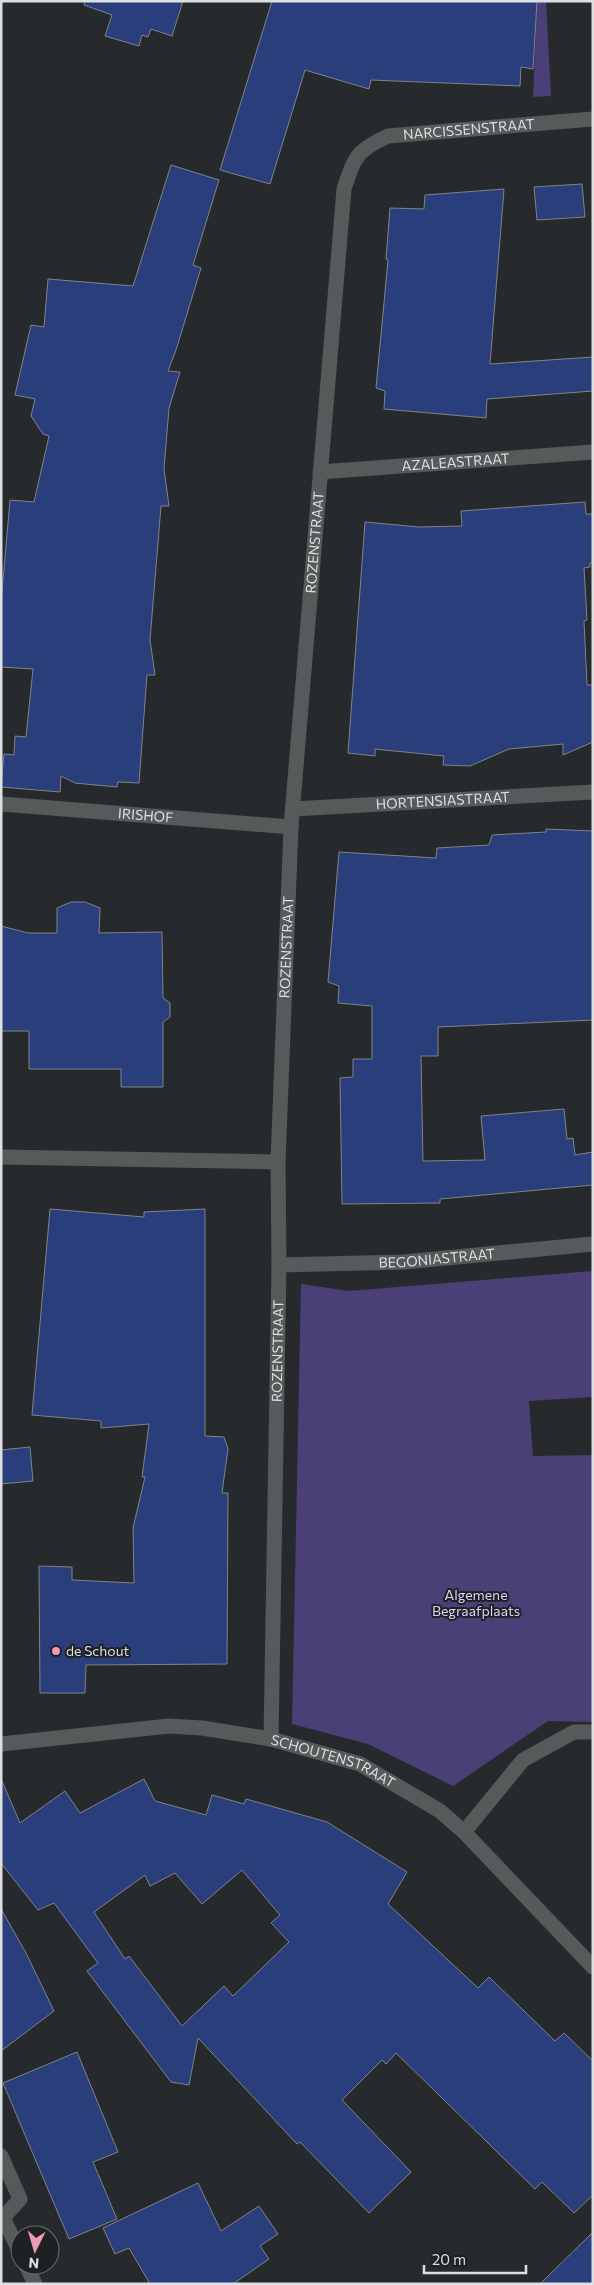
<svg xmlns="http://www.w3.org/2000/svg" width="594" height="2285" viewBox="0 0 594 2285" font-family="Commissioner,sans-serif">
<rect width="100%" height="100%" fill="#272a2d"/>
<!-- green -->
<g fill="#4a3f76">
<polygon points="537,1 546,1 551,96 533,97"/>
<polygon points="593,1271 593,1397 529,1401 533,1456 593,1455 593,1722 548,1721 453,1786 368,1744 292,1724 301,1284 349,1291"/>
</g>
<!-- building -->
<g fill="#2a3e7c" stroke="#818387" fill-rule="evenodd">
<polygon points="85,1 183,1 172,36 151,29 148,37 142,35 139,46 105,36 112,15 84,5"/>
<polygon points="272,1 537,1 533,69 521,67 520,86 371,80 369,89 305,70 270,184 220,170"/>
<polygon points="171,165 219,180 193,265 201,268 176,350 168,371 180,372 169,408 164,469 169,506 161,506 150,640 155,675 147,675 139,783 118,782 117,787 75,783 61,776 60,792 1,787 4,754 14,755 15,736 26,737 33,669 1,667 1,604 10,500 34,502 49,436 43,434 31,416 35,399 15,395 31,325 44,327 48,279 133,286"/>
<polygon points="582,184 585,217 537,220 534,187"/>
<polygon points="504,189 490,364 593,357 593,391 487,399 486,418 384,409 385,391 376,388 388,260 386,259 390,208 424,209 425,195"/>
<polygon points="585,502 586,514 593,514 593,562 590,563 590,567 584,568 587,620 584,621 587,685 593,685 593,742 563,755 563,744 509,749 470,766 443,765 444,756 375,749 375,756 348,753 365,522 419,527 462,526 461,511"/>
<polygon points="546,829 593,831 593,1020 438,1027 438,1056 421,1056 423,1161 485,1160 481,1116 564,1109 567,1139 573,1138 575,1155 593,1152 593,1185 440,1199 440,1203 342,1204 340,1078 353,1077 353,1059 372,1059 372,1006 338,1003 339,986 328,982 339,852 436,858 437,848 489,845 492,835 546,832"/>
<polygon points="71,902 85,902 100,908 99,933 162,932 163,998 170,1003 170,1017 163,1022 163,1087 121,1087 121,1069 29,1069 29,1031 1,1031 1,926 28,933 57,933 57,908"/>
<polygon points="50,1209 144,1217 144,1212 205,1209 205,1436 224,1437 228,1449 222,1493 228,1493 227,1664 86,1665 85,1693 40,1693 39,1566 72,1567 72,1580 134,1583 133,1528 145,1477 142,1477 149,1424 101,1428 101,1421 32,1415"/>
<polygon points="30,1447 33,1481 1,1484 1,1450"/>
<path d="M 1,1779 L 20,1823 L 65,1791 L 80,1813 L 144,1779 L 155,1801 L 206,1815 L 212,1795 L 244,1804 L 246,1799 L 327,1822 L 407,1872 L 388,1904 L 478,1988 L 489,1977 L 555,2041 L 564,2033 L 593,2061 L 593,2195 L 574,2213 L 542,2182 L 535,2189 L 396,2053 L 386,2064 L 382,2060 L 342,2100 L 411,2172 L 369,2213 L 300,2142 L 297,2144 L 198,2038 L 189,2085 L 171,2082 L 87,1971 L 98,1963 L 54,1903 L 38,1910 L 1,1863 ZM 242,1870 L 280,1915 L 271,1923 L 289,1942 L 233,1996 L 224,1986 L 182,2026 L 129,1956 L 125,1959 L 94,1912 L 145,1875 L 150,1886 L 175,1873 L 202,1904 Z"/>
<polygon points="1,1909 26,1953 54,2011 1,2051"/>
<polygon points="77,2052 118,2152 93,2162 117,2219 69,2239 3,2083"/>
<polygon points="198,2183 221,2231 259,2206 278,2234 260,2246 269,2259 233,2284 150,2284 129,2248 115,2254 103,2228"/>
<polygon points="593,2232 593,2284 540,2284"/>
</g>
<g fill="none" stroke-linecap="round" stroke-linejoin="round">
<!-- minor -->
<g stroke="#575a5b" stroke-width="15">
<path id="s1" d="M 320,472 L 593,452"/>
<path id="s2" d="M 1,804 L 291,827"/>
<path id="s3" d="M 293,809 L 593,792"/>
<polyline points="1,1157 278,1162"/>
<path id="s4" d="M 279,1265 L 404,1262 L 593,1244"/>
<path id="s5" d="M 271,1739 L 279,1265 L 278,1162 L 291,827 L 344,189 C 355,156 356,151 388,136 L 593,119"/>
<path id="s6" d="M 1,1744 L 169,1726 L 202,1728 L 271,1739 L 360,1764 L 440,1811 L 464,1832 L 593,1967"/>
<polyline points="464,1832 523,1760 574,1732 593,1732"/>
<polyline points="1,2156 20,2199 1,2220"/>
<polyline points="3,2218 20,2252"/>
<polyline points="26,2265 35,2284"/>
</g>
</g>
<!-- markers -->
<circle fill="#f19ab4" stroke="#1e2123" stroke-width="2" cx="56" cy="1651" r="5"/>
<g text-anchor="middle" stroke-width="4" stroke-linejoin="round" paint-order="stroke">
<!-- street labels -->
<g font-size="14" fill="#dddfe1" stroke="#1e2123">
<text dy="5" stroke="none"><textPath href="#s5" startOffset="1706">NARCISSENSTRAAT</textPath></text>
<text dy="5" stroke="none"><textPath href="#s1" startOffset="136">AZALEASTRAAT</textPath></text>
<text dy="5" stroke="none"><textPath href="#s5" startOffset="1198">ROZENSTRAAT</textPath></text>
<text dy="5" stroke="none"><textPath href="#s3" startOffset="150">HORTENSIASTRAAT</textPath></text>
<text dy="5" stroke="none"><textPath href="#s2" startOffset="145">IRISHOF</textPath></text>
<text dy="5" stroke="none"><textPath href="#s5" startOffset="792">ROZENSTRAAT</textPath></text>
<text dy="5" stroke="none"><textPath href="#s4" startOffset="158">BEGONIASTRAAT</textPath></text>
<text dy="5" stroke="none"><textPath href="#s5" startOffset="388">ROZENSTRAAT</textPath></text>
<text dy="5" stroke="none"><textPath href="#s6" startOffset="338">SCHOUTENSTRAAT</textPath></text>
</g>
<!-- park labels -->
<g font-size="14" fill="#dad5fd" stroke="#1e2123">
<text x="476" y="1600">Algemene<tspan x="476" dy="16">Begraafplaats</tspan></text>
</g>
<!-- poi labels -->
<g font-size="14" fill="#dddfe1" stroke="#1e2123" text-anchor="start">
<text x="66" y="1656">de Schout</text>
</g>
</g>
<!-- border -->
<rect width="594" height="2285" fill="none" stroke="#dddfe1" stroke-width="5"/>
<!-- north arrow -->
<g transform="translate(35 2250) rotate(185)"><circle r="24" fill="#1e2123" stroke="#6a6d6f"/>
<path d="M0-4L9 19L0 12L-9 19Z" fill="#f19ab4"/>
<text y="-8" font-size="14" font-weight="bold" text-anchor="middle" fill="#dddfe1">N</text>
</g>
<!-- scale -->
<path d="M424 2265v8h102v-8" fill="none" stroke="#dddfe1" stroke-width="2.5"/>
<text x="432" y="2265" font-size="15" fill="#dddfe1" stroke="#1e2123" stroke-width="4" paint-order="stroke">20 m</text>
</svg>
